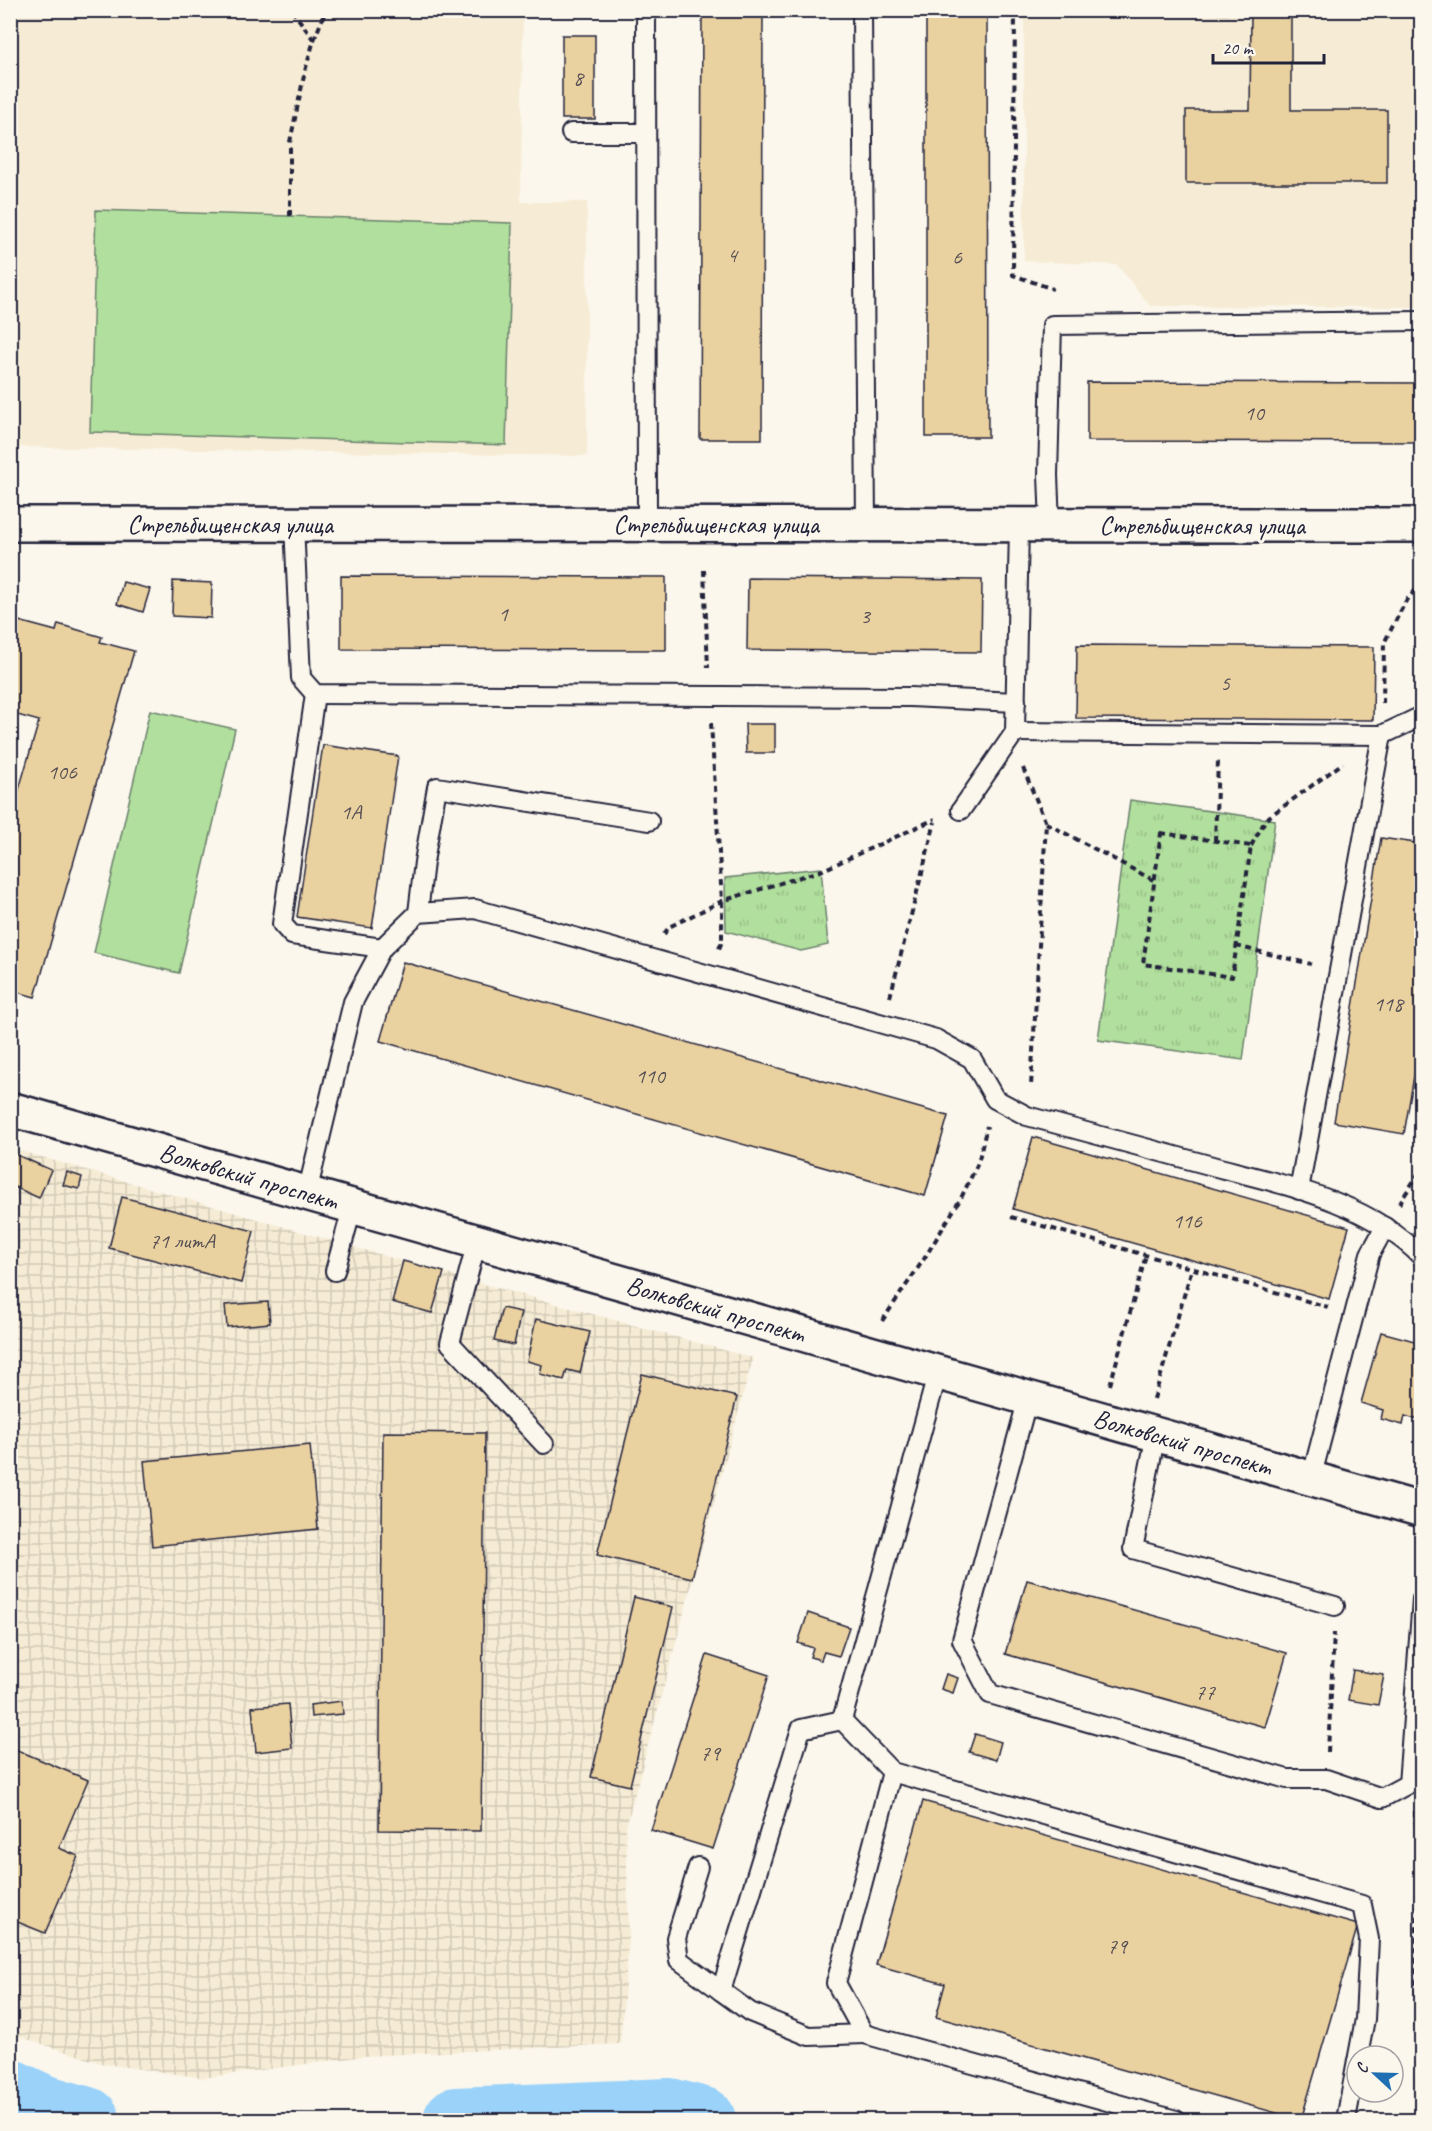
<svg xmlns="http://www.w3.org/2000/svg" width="1432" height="2131" viewBox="0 0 1432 2131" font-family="Caveat,sans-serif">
<defs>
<pattern id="industrial-grid" width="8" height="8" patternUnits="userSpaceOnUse" patternTransform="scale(1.5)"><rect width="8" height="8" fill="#f6ecd5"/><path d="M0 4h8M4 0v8" fill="none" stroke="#d3cab8"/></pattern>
<pattern id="grass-tufts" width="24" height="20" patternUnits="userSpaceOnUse" patternTransform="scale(1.5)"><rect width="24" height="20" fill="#b1df9d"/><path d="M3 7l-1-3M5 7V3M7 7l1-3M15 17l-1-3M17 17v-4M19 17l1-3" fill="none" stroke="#98bf88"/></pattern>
</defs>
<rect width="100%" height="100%" fill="#fbf7ec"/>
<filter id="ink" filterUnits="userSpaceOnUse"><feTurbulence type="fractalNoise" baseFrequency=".0167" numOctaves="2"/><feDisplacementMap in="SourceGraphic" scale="12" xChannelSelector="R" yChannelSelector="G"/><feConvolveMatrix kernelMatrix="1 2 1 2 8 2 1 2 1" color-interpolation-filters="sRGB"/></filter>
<g filter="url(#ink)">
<!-- built -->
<g fill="#f6ecd5">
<polygon points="11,11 523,11 521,202 587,202 587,456 11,447"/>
<polygon points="1024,11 1421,11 1421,307 1150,306 1117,265 1024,261"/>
</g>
<!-- industrial -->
<polygon fill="url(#industrial-grid)" points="10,1148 465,1279 753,1358 626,1827 629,1939 620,2044 365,2056 203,2078 104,2064 11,2034"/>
<!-- grass -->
<g fill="url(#grass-tufts)" stroke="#6a806c" stroke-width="1.5">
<polygon points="1130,800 1275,820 1243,1060 1098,1040"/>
<polygon points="821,868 828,945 801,951 726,931 725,878"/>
</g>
<!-- garden -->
<g fill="#b1df9d" stroke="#6a806c" stroke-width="1.5">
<polygon points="96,210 512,223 506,445 90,432"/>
<polygon points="150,710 235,729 179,973 94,953"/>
</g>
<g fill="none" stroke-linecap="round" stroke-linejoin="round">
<!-- river -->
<g stroke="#9bd2fa" stroke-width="66">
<polyline points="10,2092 42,2107 87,2120"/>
<polyline points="456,2120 669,2111 703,2120"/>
</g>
</g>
<!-- building -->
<g fill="#ead1a0" stroke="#22223b" stroke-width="1.5">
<polygon points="702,10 763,10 762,439 700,439"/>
<polygon points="926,10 987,10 988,437 926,437"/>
<polygon points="1187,10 1388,10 1388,13 1291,13 1291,110 1387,110 1387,183 1186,183 1186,110 1250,110 1251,13 1187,13"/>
<rect x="562" y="35" width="33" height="84"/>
<polygon points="1087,382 1422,383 1422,442 1087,441"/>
<polygon points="341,576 666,577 666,650 341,649"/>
<polygon points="748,578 982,580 981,652 747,650"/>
<polygon points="173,581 212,583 211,618 172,616"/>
<polygon points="123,582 150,589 143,612 117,604"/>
<polygon points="15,620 56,631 58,624 102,637 100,642 134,651 35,997 10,990 10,820 39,721 10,713 10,637"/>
<polygon points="1077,645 1374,647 1373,720 1076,718"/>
<polygon points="745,724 775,724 775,753 746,753"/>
<polygon points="323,745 398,756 372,928 297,917"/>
<polygon points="1381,838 1422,844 1422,1030 1404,1134 1334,1122"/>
<polygon points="403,962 948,1116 925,1196 380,1041"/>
<polygon points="1033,1137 1349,1227 1329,1299 1013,1209"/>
<polygon points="10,1152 51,1170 39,1198 10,1185"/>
<polygon points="67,1172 82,1177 79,1189 63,1185"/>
<polygon points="122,1197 254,1231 241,1283 109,1248"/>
<polygon points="403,1261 444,1272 432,1313 392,1302"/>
<polygon points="268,1302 270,1323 227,1327 225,1305"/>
<polygon points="502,1308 521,1312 514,1345 494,1341"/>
<polygon points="536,1319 590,1332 580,1373 567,1370 564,1380 540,1374 542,1365 527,1361"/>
<polygon points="1381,1332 1422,1343 1422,1421 1405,1416 1403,1425 1381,1419 1383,1410 1361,1403"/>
<polygon points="642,1374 737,1397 692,1578 597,1555"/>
<polygon points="383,1432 485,1433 481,1831 379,1830"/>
<polygon points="310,1445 318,1529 152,1546 144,1461"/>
<polygon points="1027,1580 1287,1653 1265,1727 1005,1654"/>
<polygon points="634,1597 673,1607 630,1786 591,1777"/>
<polygon points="808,1613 849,1627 839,1656 824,1652 821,1660 810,1657 813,1648 798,1643"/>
<polygon points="707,1655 769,1675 713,1849 651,1830"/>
<polygon points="1353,1670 1384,1675 1378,1705 1348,1700"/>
<polygon points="946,1674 958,1678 953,1693 941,1689"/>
<polygon points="342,1701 343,1714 311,1717 310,1705"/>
<polygon points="288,1704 292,1748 256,1752 252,1707"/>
<polygon points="975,1734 1001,1742 996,1760 969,1752"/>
<polygon points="10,1747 88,1780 59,1848 78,1856 45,1933 10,1919"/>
<polygon points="923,1801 1358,1925 1301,2120 936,2017 945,1984 876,1965"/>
</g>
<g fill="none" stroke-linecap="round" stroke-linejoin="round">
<!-- lane casing -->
<g stroke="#22223b" stroke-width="22">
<g id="lane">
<polyline points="646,10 647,524"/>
<polyline points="862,10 866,525"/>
<polyline points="571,133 646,133"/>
<polyline points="294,524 301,678 315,694 910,697 1016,702"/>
<polyline points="1050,525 1048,475 1052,325 1422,321"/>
<polyline points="315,694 282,924 292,935 382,948"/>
<polyline points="1015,732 1382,735 1422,716"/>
<polyline points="961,810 1015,732 1019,525"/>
<polyline points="418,913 424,862 437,787 649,821"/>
<polyline points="1299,1190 1382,735"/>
<path d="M 307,1193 L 353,1002 L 382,948 L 418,913 L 475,909 L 936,1039 L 972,1059 L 995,1099 L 1027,1116 C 1086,1132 1145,1148 1205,1164 C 1279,1184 1365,1199 1422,1257"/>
<polyline points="477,1241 450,1343 544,1444"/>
<polyline points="335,1271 353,1205"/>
<polyline points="938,1372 842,1720 892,1772 836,1983 864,2034 1176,2120"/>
<polyline points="1028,1398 962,1640 990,1694 1287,1779 1326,1779 1382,1798 1408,1784 1422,1599"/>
<polyline points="1156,1434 1133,1549 1335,1606"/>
<polyline points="1311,1479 1370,1254 1385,1227"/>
<polyline points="842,1720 801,1729 721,1991 750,2012 809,2036 864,2034"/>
<polyline points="892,1772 1362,1905 1369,1939 1365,2019 1358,2056"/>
<polyline points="698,1867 676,1938 679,1960 721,1991"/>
<polyline points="1346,2120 1357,2060"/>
</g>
</g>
<!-- street casing -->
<g stroke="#22223b" stroke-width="38">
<polyline id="street" points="10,524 1422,525"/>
</g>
<!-- secondary casing -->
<g stroke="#22223b" stroke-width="38">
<polyline id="secondary" points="10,1109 1422,1510"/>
</g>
<!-- path -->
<g stroke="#22223b" stroke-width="4" stroke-dasharray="6 4.5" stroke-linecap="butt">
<polyline points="292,10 313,39"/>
<polyline points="1015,10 1013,275 1053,289"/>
<polyline points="290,216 290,142 305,71 314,40 326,10"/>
<polyline points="704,570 708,668"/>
<polyline points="1383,703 1384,643 1407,599 1422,584"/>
<polyline points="711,723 722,901 722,941 719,949"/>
<polyline points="1023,768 1046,823 1031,1086"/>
<polyline points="1046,823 1155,881"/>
<polygon points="1161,833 1251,846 1232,977 1143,964"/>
<polyline points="1215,841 1218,761"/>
<polyline points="1251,846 1266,819 1343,763"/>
<polyline points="664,934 669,927 722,901 823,870 935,819"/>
<polyline points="1236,946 1311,964"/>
<polyline points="890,997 935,822"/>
<polyline points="1399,1204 1422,1168"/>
<polyline points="1011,1217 1328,1307"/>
<polyline points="882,1321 924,1259 961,1198 978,1163 987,1126"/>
<polyline points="1110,1385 1146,1255"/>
<polyline points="1154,1399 1192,1268"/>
<polyline points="1328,1752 1334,1633"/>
<polyline points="1414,1811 1417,1832 1416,2120"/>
</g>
<!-- lane -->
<use href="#lane" stroke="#fbf7ec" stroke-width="18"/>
<!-- street -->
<use href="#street" stroke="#fbf7ec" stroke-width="33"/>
<!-- secondary -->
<use href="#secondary" stroke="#fbf7ec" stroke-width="33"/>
</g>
</g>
<g text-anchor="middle" stroke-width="6" stroke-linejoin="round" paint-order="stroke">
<!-- number labels -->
<g font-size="22" fill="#544e54">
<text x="578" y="85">8</text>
<text x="732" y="262">4</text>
<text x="957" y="264">6</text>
<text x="1254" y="420">10</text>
<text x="503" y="621">1</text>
<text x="865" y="623">3</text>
<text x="1225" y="690">5</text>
<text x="62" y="779">106</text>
<text x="351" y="819">1А</text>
<text x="1388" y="1011">118</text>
<text x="650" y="1083">110</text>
<text x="1187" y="1228">116</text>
<text x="182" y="1248">71 литА</text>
<text x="1205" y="1699">77</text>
<text x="710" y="1760">79</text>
<text x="1117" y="1953">79</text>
</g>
<!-- street labels -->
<g font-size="26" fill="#22223b" stroke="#fbf7ec">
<text x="230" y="533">Стрельбищенская улица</text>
<text x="716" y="533">Стрельбищенская улица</text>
<text x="1202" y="534">Стрельбищенская улица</text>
<text transform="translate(249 1176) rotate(16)" y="9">Волковский проспект</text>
<text transform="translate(716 1309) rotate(16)" y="9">Волковский проспект</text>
<text transform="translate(1183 1442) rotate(16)" y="9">Волковский проспект</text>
</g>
</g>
<!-- margin -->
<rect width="1432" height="2131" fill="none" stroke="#fbf7ec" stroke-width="36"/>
<rect x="18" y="18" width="1396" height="2095" fill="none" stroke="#22223b" stroke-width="2" filter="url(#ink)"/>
<!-- north arrow -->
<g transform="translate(1375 2074) rotate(292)"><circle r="28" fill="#fbf7ec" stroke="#a4a2a5" stroke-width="1.5"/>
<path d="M0-4.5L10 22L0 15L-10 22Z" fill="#1f6fb2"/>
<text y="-9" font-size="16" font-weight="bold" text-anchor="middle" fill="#22223b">С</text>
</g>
<!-- scale -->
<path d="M1213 54v9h111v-9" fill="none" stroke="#22223b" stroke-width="3"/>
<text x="1222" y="54" font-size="18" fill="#22223b" stroke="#fbf7ec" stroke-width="4.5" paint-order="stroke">20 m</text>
</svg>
